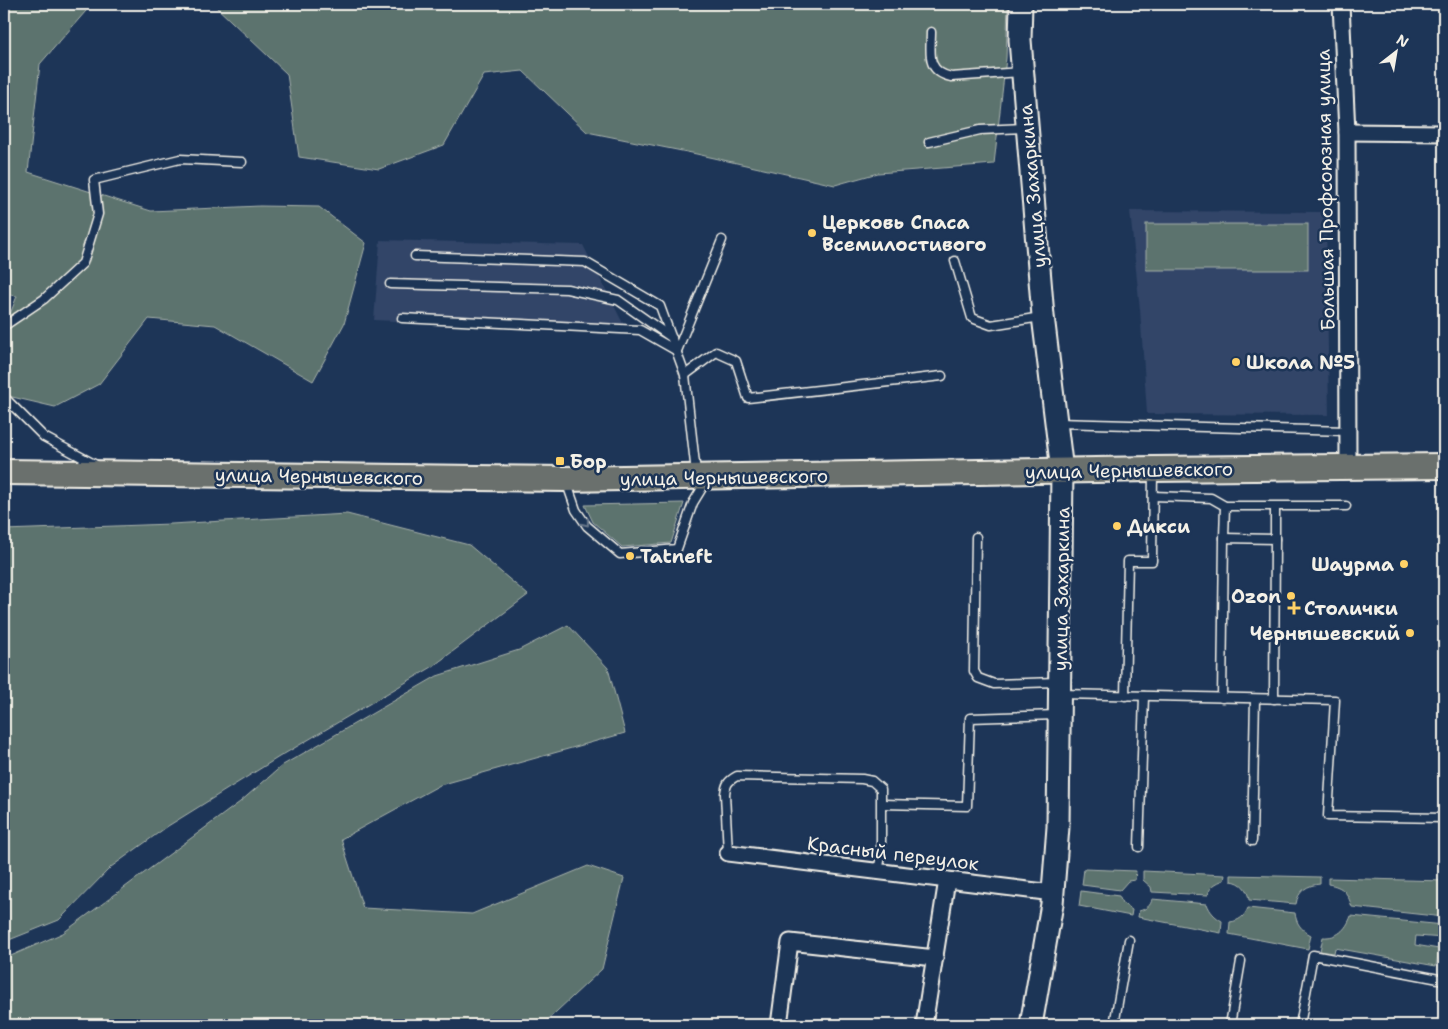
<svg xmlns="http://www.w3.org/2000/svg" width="1448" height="1029" viewBox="0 0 1448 1029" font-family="'Shantell Sans',sans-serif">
<rect width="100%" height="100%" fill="#1d3557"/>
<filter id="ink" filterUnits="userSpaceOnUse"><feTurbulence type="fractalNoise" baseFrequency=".02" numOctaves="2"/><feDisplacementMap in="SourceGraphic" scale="10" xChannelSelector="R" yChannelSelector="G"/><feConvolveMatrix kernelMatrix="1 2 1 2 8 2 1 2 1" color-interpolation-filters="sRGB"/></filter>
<g filter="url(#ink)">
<!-- built -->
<g fill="#304467">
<polygon points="1130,211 1326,212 1329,415 1147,414 1140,310"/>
<polygon points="380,240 583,245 628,333 374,320"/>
</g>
<!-- green -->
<g fill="#5c736e" stroke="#a8b2ab">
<polygon points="4,4 92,4 40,64 28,172 151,211 260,206 319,207 366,243 344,324 313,381 215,325 149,319 99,384 55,407 8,396 4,381 4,330 17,296 4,294"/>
<polygon points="213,4 1008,4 1006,58 994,164 878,173 835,185 692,153 587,132 523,71 484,75 444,145 379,169 299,157 287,74"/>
<rect x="1146" y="224" width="162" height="46"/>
<polygon points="684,503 671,543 622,547 593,522 585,505"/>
<polygon points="347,514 469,545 528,595 432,667 279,757 168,826 111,867 59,920 4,942 4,530 171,524"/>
<polygon points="568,625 608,668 625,733 440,785 341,839 363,908 472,914 588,866 624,878 602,969 542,1025 4,1025 4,959 63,933 240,802 283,765 437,676 519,650"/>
<polygon points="1084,869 1136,871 1135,880 1128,881 1120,890 1082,885"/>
<path d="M 1143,871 L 1225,875 L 1224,880 C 1216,883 1210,886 1208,895 L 1152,892 L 1151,887 L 1143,880 Z"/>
<path d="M 1231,875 L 1320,877 L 1320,884 C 1307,885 1298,891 1296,904 L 1249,900 C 1248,890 1242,882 1231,881 Z"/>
<path d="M 1328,878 L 1444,881 L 1444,917 L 1352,907 C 1347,892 1344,887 1328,884 Z"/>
<polygon points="1081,891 1119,896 1122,903 1132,910 1131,916 1079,906"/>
<path d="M 1152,899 L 1207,904 C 1210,912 1215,917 1222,921 L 1221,933 L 1138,917 L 1139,911 C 1146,909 1151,906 1152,899 Z"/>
<path d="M 1248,908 L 1295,913 C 1296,923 1301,930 1311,935 L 1308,949 L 1229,934 L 1230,922 C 1239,921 1245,916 1248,908 Z"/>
<path d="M 1351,916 L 1444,925 L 1444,938 L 1416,936 L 1415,945 L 1439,949 L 1436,966 L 1335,948 L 1334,953 L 1320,951 L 1323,937 C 1337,938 1346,930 1351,916 Z"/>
</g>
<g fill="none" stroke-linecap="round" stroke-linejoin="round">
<!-- lane casing -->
<g stroke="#f4f1e8" stroke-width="11">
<g id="lane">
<path d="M 931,32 C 931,52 925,71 951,77 L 1021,72"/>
<polyline points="929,142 980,130 1025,128"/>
<polyline points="415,256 585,262 660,306 685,375 696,473"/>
<polyline points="955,261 972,318 991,325 1041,317"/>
<polyline points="390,284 567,289 618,300 672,338"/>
<polyline points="402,318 640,330 677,351 722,240"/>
<polyline points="4,326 44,299 83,263 98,214 94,180 180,159 242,162"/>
<polyline points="685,375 716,352 736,361 748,398 942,376"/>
<polyline points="4,397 44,437 98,466"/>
<polyline points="1057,423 1347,431"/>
<polyline points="566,481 576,510 587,526 620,554 677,549 693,503 707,480"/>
<polyline points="1153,496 1211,498 1225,506 1346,506"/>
<polyline points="1275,507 1275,539"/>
<polyline points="976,537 974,671 978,678 994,684 1057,682"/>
<polyline points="1224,538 1225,506"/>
<polyline points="1061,694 1335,700 1328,816 1444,818"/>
<polyline points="1125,696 1128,561 1152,561 1153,471"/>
<polyline points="1222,698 1224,538 1275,539 1274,699"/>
<polyline points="882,804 967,806 970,718 1057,715"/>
<polyline points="1252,841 1255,699"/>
<polyline points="1139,847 1144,696"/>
<path d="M 728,853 L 725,794 C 726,784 728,781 737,776 L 862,779 L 872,781 L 881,789 L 881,856 L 878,871"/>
<polyline points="1114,1025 1129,940"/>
<polyline points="1230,1025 1241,961"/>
<polyline points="1300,1025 1313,955 1444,980"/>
</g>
</g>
<!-- street casing -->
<g stroke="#f4f1e8" stroke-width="19">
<g id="street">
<polyline points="1341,4 1347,132 1348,466"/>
<polyline points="1347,132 1444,133"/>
<polyline points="728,853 1053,893"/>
<polyline points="779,1025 790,942 935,958"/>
<polyline points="924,1025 947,880"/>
</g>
</g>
<!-- secondary casing -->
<g stroke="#f4f1e8" stroke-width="25">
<polyline id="secondary" points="1021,4 1020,40 1043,316 1062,471 1058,827 1052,904 1031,1025"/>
</g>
<!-- primary casing -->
<g stroke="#f4f1e8" stroke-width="28">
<polyline id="primary" points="4,472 565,479 1153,469 1444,466"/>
</g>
<!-- lane -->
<use href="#lane" stroke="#1d3557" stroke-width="8"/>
<!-- street -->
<use href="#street" stroke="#1d3557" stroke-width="15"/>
<!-- secondary -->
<use href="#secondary" stroke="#1d3557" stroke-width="21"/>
<!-- primary -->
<use href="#primary" stroke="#6b706d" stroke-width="24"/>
</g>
<!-- one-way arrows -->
<defs><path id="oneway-chevron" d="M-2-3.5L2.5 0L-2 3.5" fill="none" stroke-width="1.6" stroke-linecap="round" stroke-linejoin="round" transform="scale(1.25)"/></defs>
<use stroke="#68778a" href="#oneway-chevron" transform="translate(586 523) rotate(51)"/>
</g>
<!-- markers -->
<g fill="#ffd166" stroke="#1d3557" stroke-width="2">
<circle cx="812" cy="233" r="5"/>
<circle cx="1236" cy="362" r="5"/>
<rect x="555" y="456" width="10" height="10" rx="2.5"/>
<circle cx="1117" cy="526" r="5"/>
<circle cx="630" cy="556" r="5"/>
<circle cx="1404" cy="564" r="5"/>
<circle cx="1291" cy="596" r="5"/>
<path d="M1291.5 600.5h5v5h5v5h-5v5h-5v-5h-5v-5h5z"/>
<circle cx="1410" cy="633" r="5"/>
</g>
<g text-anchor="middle" stroke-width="5" stroke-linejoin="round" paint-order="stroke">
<!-- street labels -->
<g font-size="19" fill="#f4f1e8" stroke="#1d3557">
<text transform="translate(1032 186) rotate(-95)" y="7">улица Захаркина</text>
<text transform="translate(1325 190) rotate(-91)" y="7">Большая Профсоюзная улица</text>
<text transform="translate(1129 470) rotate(-1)" y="7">улица Чернышевского</text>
<text transform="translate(319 476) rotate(1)" y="7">улица Чернышевского</text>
<text transform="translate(724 477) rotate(-1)" y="7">улица Чернышевского</text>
<text transform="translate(1061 589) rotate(-89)" y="7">улица Захаркина</text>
<text transform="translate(893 853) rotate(7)" y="7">Красный переулок</text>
</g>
<!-- poi labels -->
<g font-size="19" font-weight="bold" fill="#f4f1e8" stroke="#1d3557" text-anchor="start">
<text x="822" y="229">Церковь Спаса<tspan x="822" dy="22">Всемилостивого</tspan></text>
<text x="1246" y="369">Школа №5</text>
<text x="570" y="468">Бор</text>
<text x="1127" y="533">Дикси</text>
<text x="640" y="563">Tatneft</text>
<text x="1394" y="571" text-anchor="end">Шаурма</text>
<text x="1281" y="603" text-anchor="end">Ozon</text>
<text x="1304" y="615">Столички</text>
<text x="1400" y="640" text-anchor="end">Чернышевский</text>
</g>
</g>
<!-- margin -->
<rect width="1448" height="1029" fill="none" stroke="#1d3557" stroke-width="20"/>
<rect x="10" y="10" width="1428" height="1009" fill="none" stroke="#f4f1e8" stroke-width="2" filter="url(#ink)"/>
<!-- north arrow -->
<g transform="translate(1396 52) rotate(31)" stroke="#1d3557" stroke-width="4" paint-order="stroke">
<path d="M0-4L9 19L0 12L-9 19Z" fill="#f4f1e8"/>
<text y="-8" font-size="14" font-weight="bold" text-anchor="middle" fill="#f4f1e8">N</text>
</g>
</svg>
